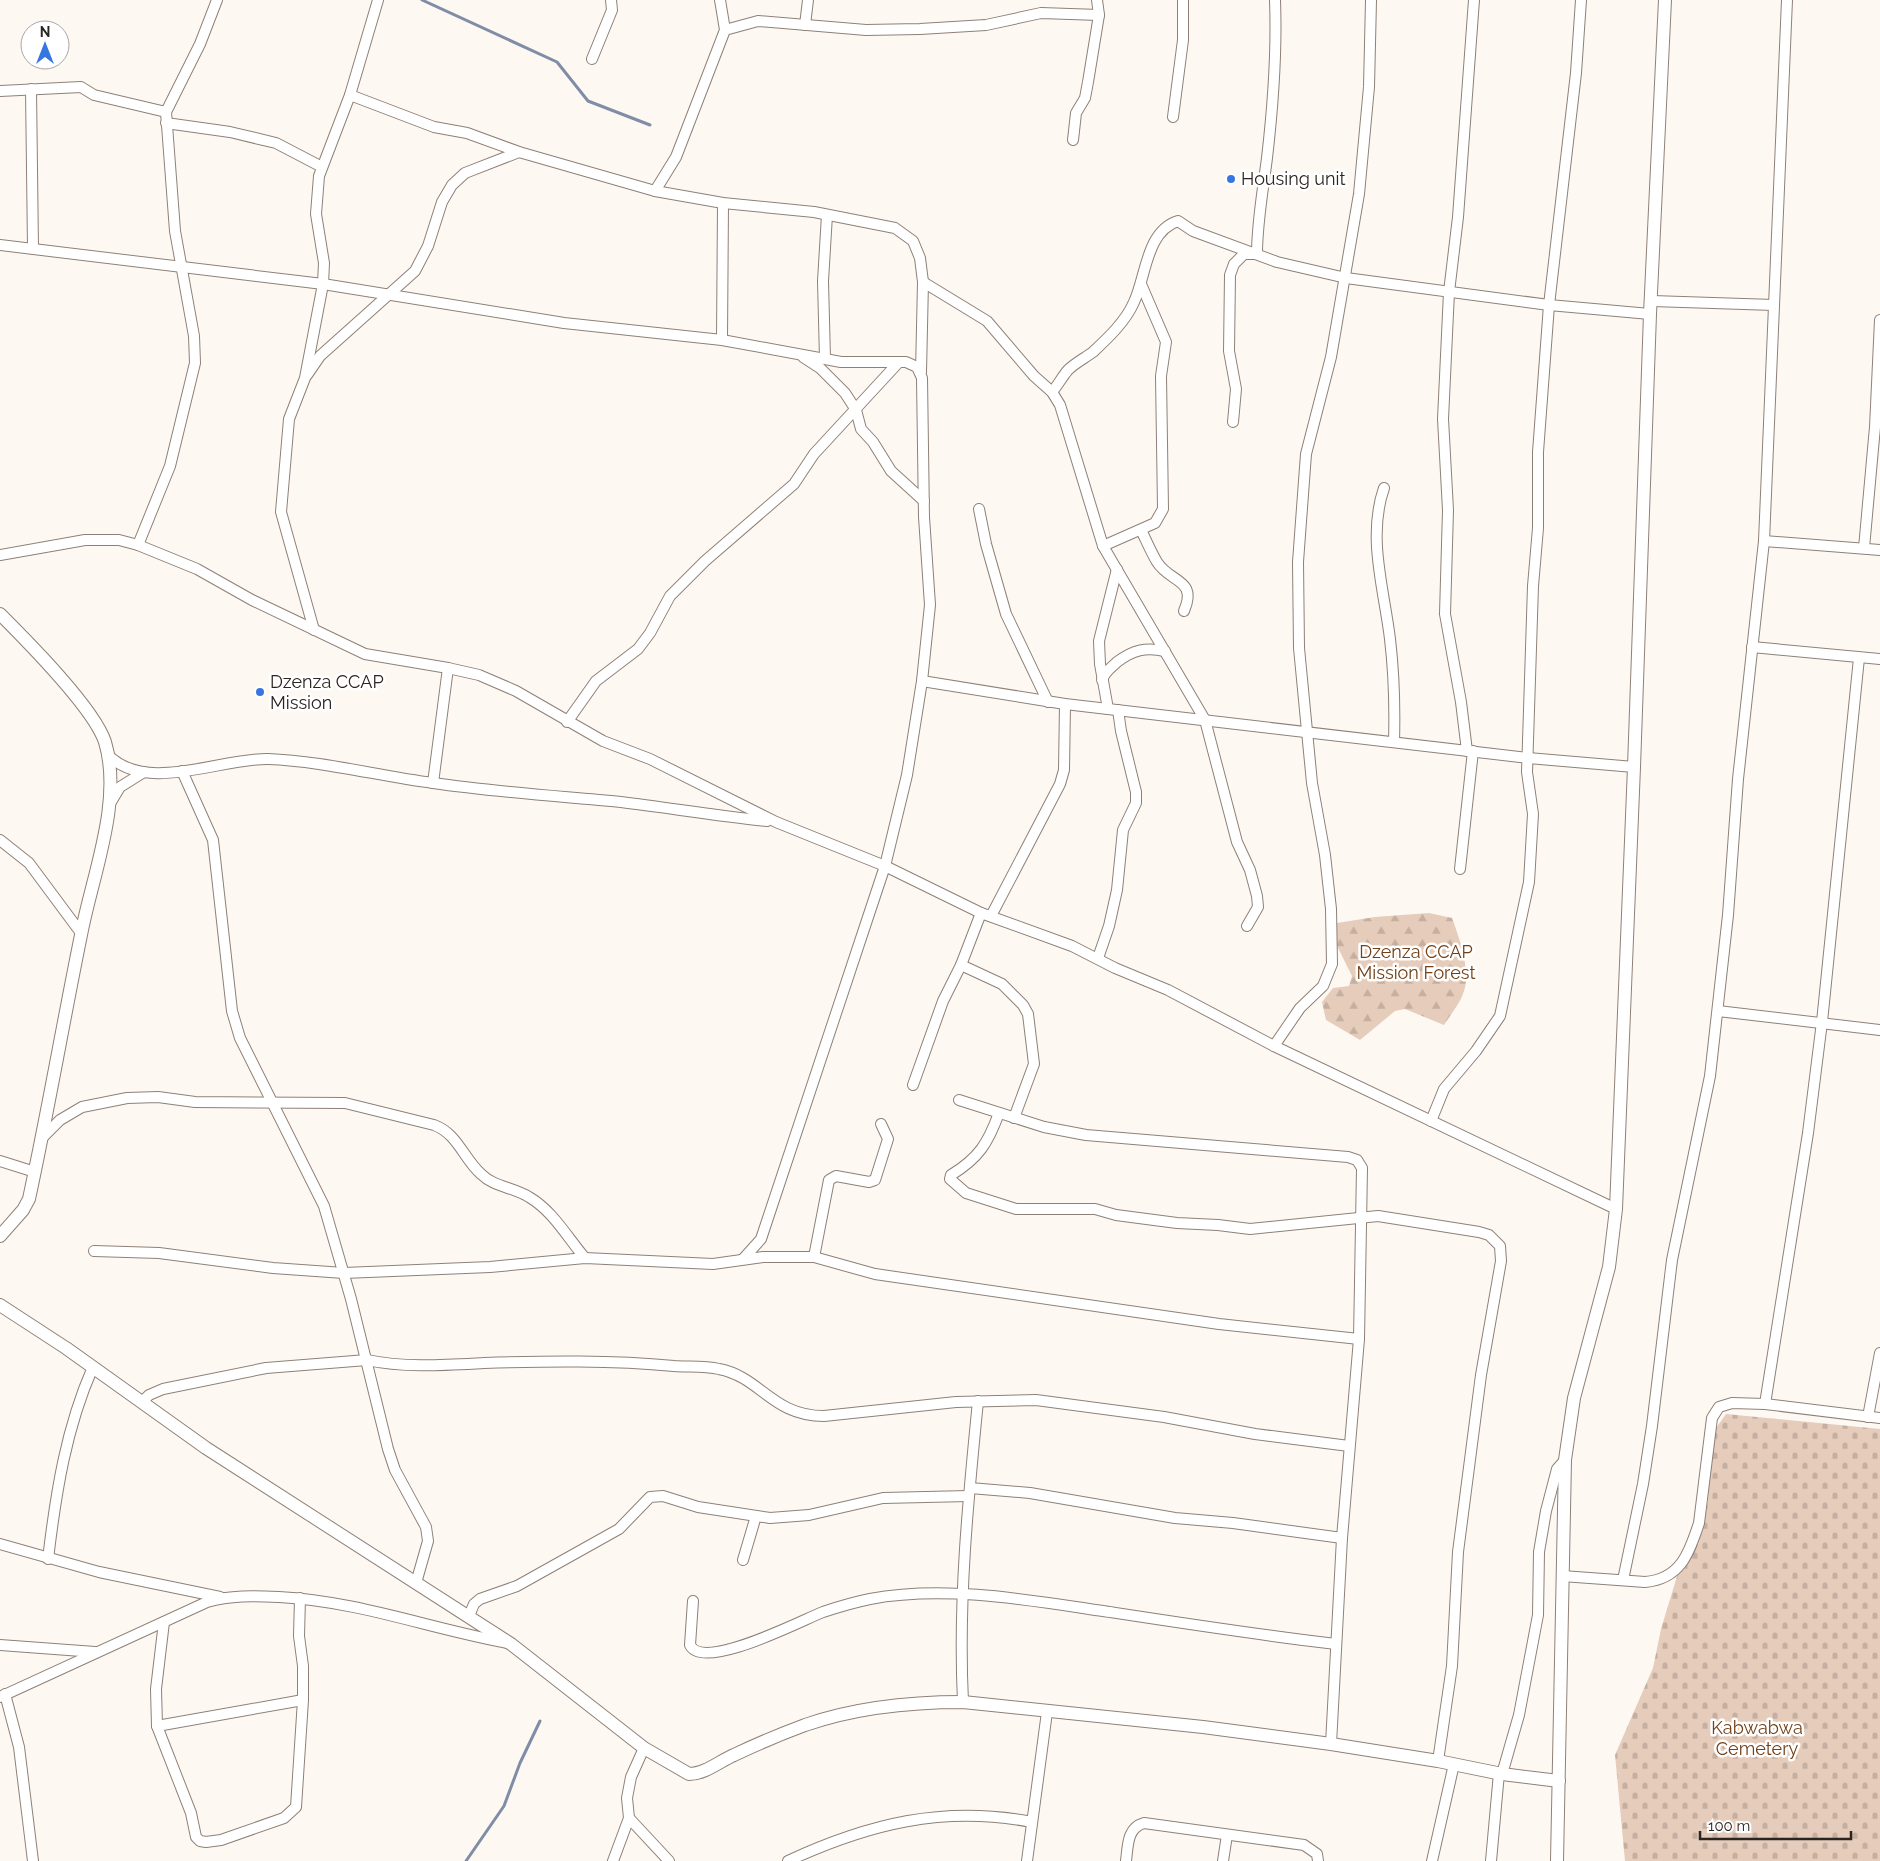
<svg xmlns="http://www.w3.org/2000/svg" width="1880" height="1861" viewBox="0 0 1880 1861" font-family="Raleway,sans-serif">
<defs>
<pattern id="forest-firs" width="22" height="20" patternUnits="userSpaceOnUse" patternTransform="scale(1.25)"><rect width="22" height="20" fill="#e6ccbb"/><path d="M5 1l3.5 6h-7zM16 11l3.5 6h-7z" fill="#c5afa0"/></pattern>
<pattern id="cemetery-stones" width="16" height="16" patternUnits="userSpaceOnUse" patternTransform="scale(1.25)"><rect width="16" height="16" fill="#e6ccbb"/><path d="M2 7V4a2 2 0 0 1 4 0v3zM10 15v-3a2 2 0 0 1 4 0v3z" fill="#c5afa0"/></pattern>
</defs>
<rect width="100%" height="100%" fill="#fef8f3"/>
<!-- forest -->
<path fill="url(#forest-firs)" d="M 1429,913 L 1452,918 C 1459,937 1471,970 1464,991 C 1461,1002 1451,1014 1444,1025 L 1405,1009 L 1395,1011 L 1360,1040 L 1326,1020 L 1322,1002 L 1333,988 L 1349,986 L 1352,976 L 1337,946 L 1337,923 L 1375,917 Z"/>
<!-- cemetery -->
<polygon fill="url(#cemetery-stones)" points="1726,1414 1880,1429 1880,1861 1625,1861 1615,1755 1653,1668 1661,1629 1678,1573 1699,1543 1708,1501 1711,1435"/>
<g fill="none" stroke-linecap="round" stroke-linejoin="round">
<!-- stream -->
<g stroke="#7f8da6" stroke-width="3">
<polyline points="422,0 557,62 588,101 650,125"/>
<polyline points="466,1861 504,1806 520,1763 540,1721"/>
</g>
<!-- minor casing -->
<g stroke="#8f8077" stroke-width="12">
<g id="minor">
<polyline points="805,25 808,0"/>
<polyline points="725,30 758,21 866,30 920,29 986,25 1041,13 1099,15"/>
<polyline points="592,59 612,10 611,0"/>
<polyline points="31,89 33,249"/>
<polyline points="0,91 81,87 94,95 166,112"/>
<polyline points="350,95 434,127 467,133 519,152 655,191 723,203 814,212 895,228 913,241 920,258 923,282 921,372"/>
<polyline points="1173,117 1183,40 1183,0"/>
<polyline points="166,123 230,132 276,143 322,167"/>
<polyline points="1073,140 1076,113 1085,98 1088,82 1099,15 1097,0"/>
<polyline points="655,191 676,157 725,30 720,0"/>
<polyline points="0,245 323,284 564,323 722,340 841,362 906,362 917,367 922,378 924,517 930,605 922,681 907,775 885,866 761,1239 743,1259"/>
<polyline points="923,282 987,321 1034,376 1052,392 1060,405 1103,546 1205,720 1237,842 1250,870 1257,896 1258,907 1247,926"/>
<polyline points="1652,301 1774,305"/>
<polyline points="722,340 723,203"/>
<polyline points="803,357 820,368 845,393 856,410 861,429 873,442 891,471 924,501"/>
<polyline points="825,359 823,281 827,215"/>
<polyline points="307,375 320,356 415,271 428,246 442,202 452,185 465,173 519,152"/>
<path d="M 1052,392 C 1058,385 1062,377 1068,370 C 1075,363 1085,358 1093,352 C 1108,338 1126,321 1134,302 C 1146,277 1146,231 1178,221 L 1193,231 L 1277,262 L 1346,278 L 1549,305 L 1650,314"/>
<path d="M 1233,422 L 1236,389 L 1229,351 L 1230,275 L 1234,264 L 1244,254 L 1257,254 C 1257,222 1263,190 1267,158 C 1273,106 1277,52 1275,0"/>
<path d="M 1384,488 C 1367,537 1384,589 1390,639 C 1394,673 1395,707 1394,742"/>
<polyline points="979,509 986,544 1006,614 1048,702"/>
<path d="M 1141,530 C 1146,540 1151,552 1157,562 C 1170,583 1198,579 1184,611"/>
<polyline points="1764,541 1880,550"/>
<polyline points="138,545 170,466 195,363 194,336 175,231 166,112 200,44 217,0"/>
<polyline points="1103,546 1155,523 1163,509 1161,376 1166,342 1141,284"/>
<polyline points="1864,548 1875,427 1880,320"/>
<polyline points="0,555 85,540 119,540 138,545 197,569 252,600 365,654 448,668 479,675 516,691 603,741 650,759 776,822 885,866 981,913 1072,946 1115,968 1168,990 1274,1046 1616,1209"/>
<polyline points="314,630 281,512 289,419 305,378 323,284 324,263 316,214 319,176 350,95 378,0"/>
<polyline points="1752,647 1880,659"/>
<path d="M 1102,680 C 1105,671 1111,668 1117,662 C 1133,650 1145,647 1165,651"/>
<polyline points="922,681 1065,704 1528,758 1634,767"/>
<polyline points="1108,709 1100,664 1099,641 1117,569"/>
<polyline points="567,722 596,681 638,649 650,633 670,596 705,561 794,484 814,454 898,363"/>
<polyline points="1467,751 1461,702 1445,614 1448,510 1443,419 1449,292 1458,217 1474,0"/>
<path d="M 108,755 C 147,794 220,758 268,759 C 323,761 378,776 433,783 C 495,792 558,796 621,802 C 670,808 718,816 767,821"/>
<polyline points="182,771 213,840 232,1011 240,1038 324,1206 351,1299 388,1449 395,1470 426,1527 428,1541 416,1583"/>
<polyline points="433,783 448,668"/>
<polyline points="111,802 120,787 144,772"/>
<polyline points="0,840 29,863 81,933"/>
<polyline points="1460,869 1473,751"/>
<polyline points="991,916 1060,784 1064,770 1065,704"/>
<polyline points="1098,958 1109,926 1117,890 1123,830 1136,803 1136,792 1121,731 1118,710"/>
<polyline points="961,965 1002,984 1023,1005 1028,1014 1034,1064 1014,1118"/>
<polyline points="1718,1011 1880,1030"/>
<polyline points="1274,1046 1300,1008 1323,986 1332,964 1331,909 1325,855 1312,783 1299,648 1298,562 1306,454 1331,357 1359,194 1369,87 1371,0"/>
<polyline points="913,1085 943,1001 961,965 981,913"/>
<polyline points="959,1100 1044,1127 1086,1135 1348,1157 1357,1160 1362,1168 1359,1339 1342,1538 1331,1744"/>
<path d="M 999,1113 C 988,1143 979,1158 951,1175 L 950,1179 L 966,1193 L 1016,1209 L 1095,1209 L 1116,1215 L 1177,1223 L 1218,1225 L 1250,1229 L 1378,1216 L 1479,1232 L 1489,1235 L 1500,1246 L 1501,1261 L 1481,1375 L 1458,1552 L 1452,1666 L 1438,1761"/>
<polyline points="1431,1121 1444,1089 1476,1051 1500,1016 1529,882 1533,814 1527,772 1533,586 1538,528 1538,452 1549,305 1576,73 1581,0"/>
<path d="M 42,1138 L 60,1120 L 82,1107 L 127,1098 L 158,1097 L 195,1102 L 345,1103 L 434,1125 C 458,1134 463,1158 481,1174 C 494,1187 513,1187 529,1197 C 553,1211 567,1237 585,1258"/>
<polyline points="0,1161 35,1172"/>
<polyline points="94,1251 159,1253 273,1268 344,1273 490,1267 585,1258 713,1264 763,1257 814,1257 875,1274 1219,1324 1359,1339"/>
<polyline points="814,1257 829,1180 836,1176 869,1182 875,1180 888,1139 881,1124"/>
<path d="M 142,1402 L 149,1395 L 163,1389 L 266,1368 L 367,1360 C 404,1368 446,1365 484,1363 C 548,1361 611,1360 674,1366 C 689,1367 705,1366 719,1369 C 761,1377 772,1416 824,1416 L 956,1402 L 1036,1400 L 1164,1417 L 1255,1434 L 1349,1446"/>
<polyline points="1765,1404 1808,1133 1822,1022 1859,658"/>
<polyline points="1868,1417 1880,1353"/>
<polyline points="970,1488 1030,1493 1175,1518 1233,1523 1342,1538"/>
<polyline points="0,1544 99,1572 220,1597"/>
<path d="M 48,1559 C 56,1492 66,1428 93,1367"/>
<polyline points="743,1560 756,1516"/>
<path d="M 1562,1576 L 1645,1582 C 1680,1579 1689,1554 1699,1523 L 1712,1418 L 1719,1407 L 1732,1403 L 1765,1404 L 1880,1418"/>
<polyline points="1623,1580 1643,1484 1652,1426 1672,1260 1710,1076 1728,915 1738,779 1764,541 1787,0"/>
<path d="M 693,1601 L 690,1645 C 703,1672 802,1620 823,1612 C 838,1607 855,1602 870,1599 C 945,1585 1029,1600 1103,1611 C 1181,1623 1258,1635 1336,1644"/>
<polyline points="469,1616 474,1604 480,1599 517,1586 619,1529 650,1497 663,1496 698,1507 770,1518 809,1515 883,1498 969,1496"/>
<polyline points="164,1622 156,1689 157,1726 191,1813 196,1837 200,1841 206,1842 221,1840 284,1818 296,1807 303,1700 303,1666 299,1636 300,1598"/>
<polyline points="0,1645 95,1652"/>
<polyline points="5,1694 19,1747 33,1861"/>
<path d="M 0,1697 L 207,1602 C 231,1595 254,1596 279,1597 C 358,1601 431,1629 508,1643"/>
<path d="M 963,1702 C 958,1601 968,1501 978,1401"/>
<polyline points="157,1726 303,1700"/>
<polyline points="1502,1774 1519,1715 1538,1615 1539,1552 1546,1511 1557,1469 1565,1460"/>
<polyline points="629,1818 669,1861"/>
<polyline points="613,1861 629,1818 627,1798 631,1777 644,1748"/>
<path d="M 788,1861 C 868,1824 943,1805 1032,1822"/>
<polyline points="1027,1861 1047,1712"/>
<path d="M 1126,1861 C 1128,1845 1127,1828 1144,1823 L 1304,1845 L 1317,1854 L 1318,1861"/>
<polyline points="1223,1861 1227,1835"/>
<polyline points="1432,1861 1454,1764"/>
<polyline points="1491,1861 1499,1773"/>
</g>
</g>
<!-- tertiary casing -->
<g stroke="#8f8077" stroke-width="14">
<g id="tertiary">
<path d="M 0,614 C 27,641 94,708 105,742 C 123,802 92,876 81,935 C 63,1023 48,1111 29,1199 L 23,1210 L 0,1236"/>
<path d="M 0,1305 L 66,1348 L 206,1448 L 511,1644 L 644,1748 L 689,1774 C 705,1774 720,1761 734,1755 C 757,1744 781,1734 805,1725 C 854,1708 911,1702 963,1702 L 1203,1727 L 1331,1744 L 1438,1761 L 1502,1774 L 1559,1781"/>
<polyline points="1557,1861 1565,1460 1574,1398 1609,1267 1616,1209 1634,767 1650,314 1665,0"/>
</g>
</g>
<!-- minor -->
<use href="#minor" stroke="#fff" stroke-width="10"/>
<!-- tertiary -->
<use href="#tertiary" stroke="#fff" stroke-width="12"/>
</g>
<!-- markers -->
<g fill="#3775e3" stroke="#fff" stroke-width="2">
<circle cx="1231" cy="179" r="5"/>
<circle cx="260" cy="692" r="5"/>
</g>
<g text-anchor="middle" stroke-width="5" stroke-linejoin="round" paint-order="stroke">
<!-- poi labels -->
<g font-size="18" fill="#2b2521" stroke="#fff" text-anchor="start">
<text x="1241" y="185">Housing unit</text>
<text x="270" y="688">Dzenza CCAP<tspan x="270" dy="21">Mission</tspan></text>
</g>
<!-- park labels -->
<g font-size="18" fill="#723f16" stroke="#fff">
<text x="1416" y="958">Dzenza CCAP<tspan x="1416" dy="21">Mission Forest</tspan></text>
<text x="1757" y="1734">Kabwabwa<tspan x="1757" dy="21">Cemetery</tspan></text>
</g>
</g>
<!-- north arrow -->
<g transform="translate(45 45)"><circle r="24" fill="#ffffff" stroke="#aaa8a6"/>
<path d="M0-4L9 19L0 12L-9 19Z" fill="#3775e3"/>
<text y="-8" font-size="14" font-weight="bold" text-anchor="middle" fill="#2b2521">N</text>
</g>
<!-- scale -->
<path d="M1700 1831v8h151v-8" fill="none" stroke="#2b2521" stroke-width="2.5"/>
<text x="1708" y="1831" font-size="15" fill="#2b2521" stroke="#ffffff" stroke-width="4" paint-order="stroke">100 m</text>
</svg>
